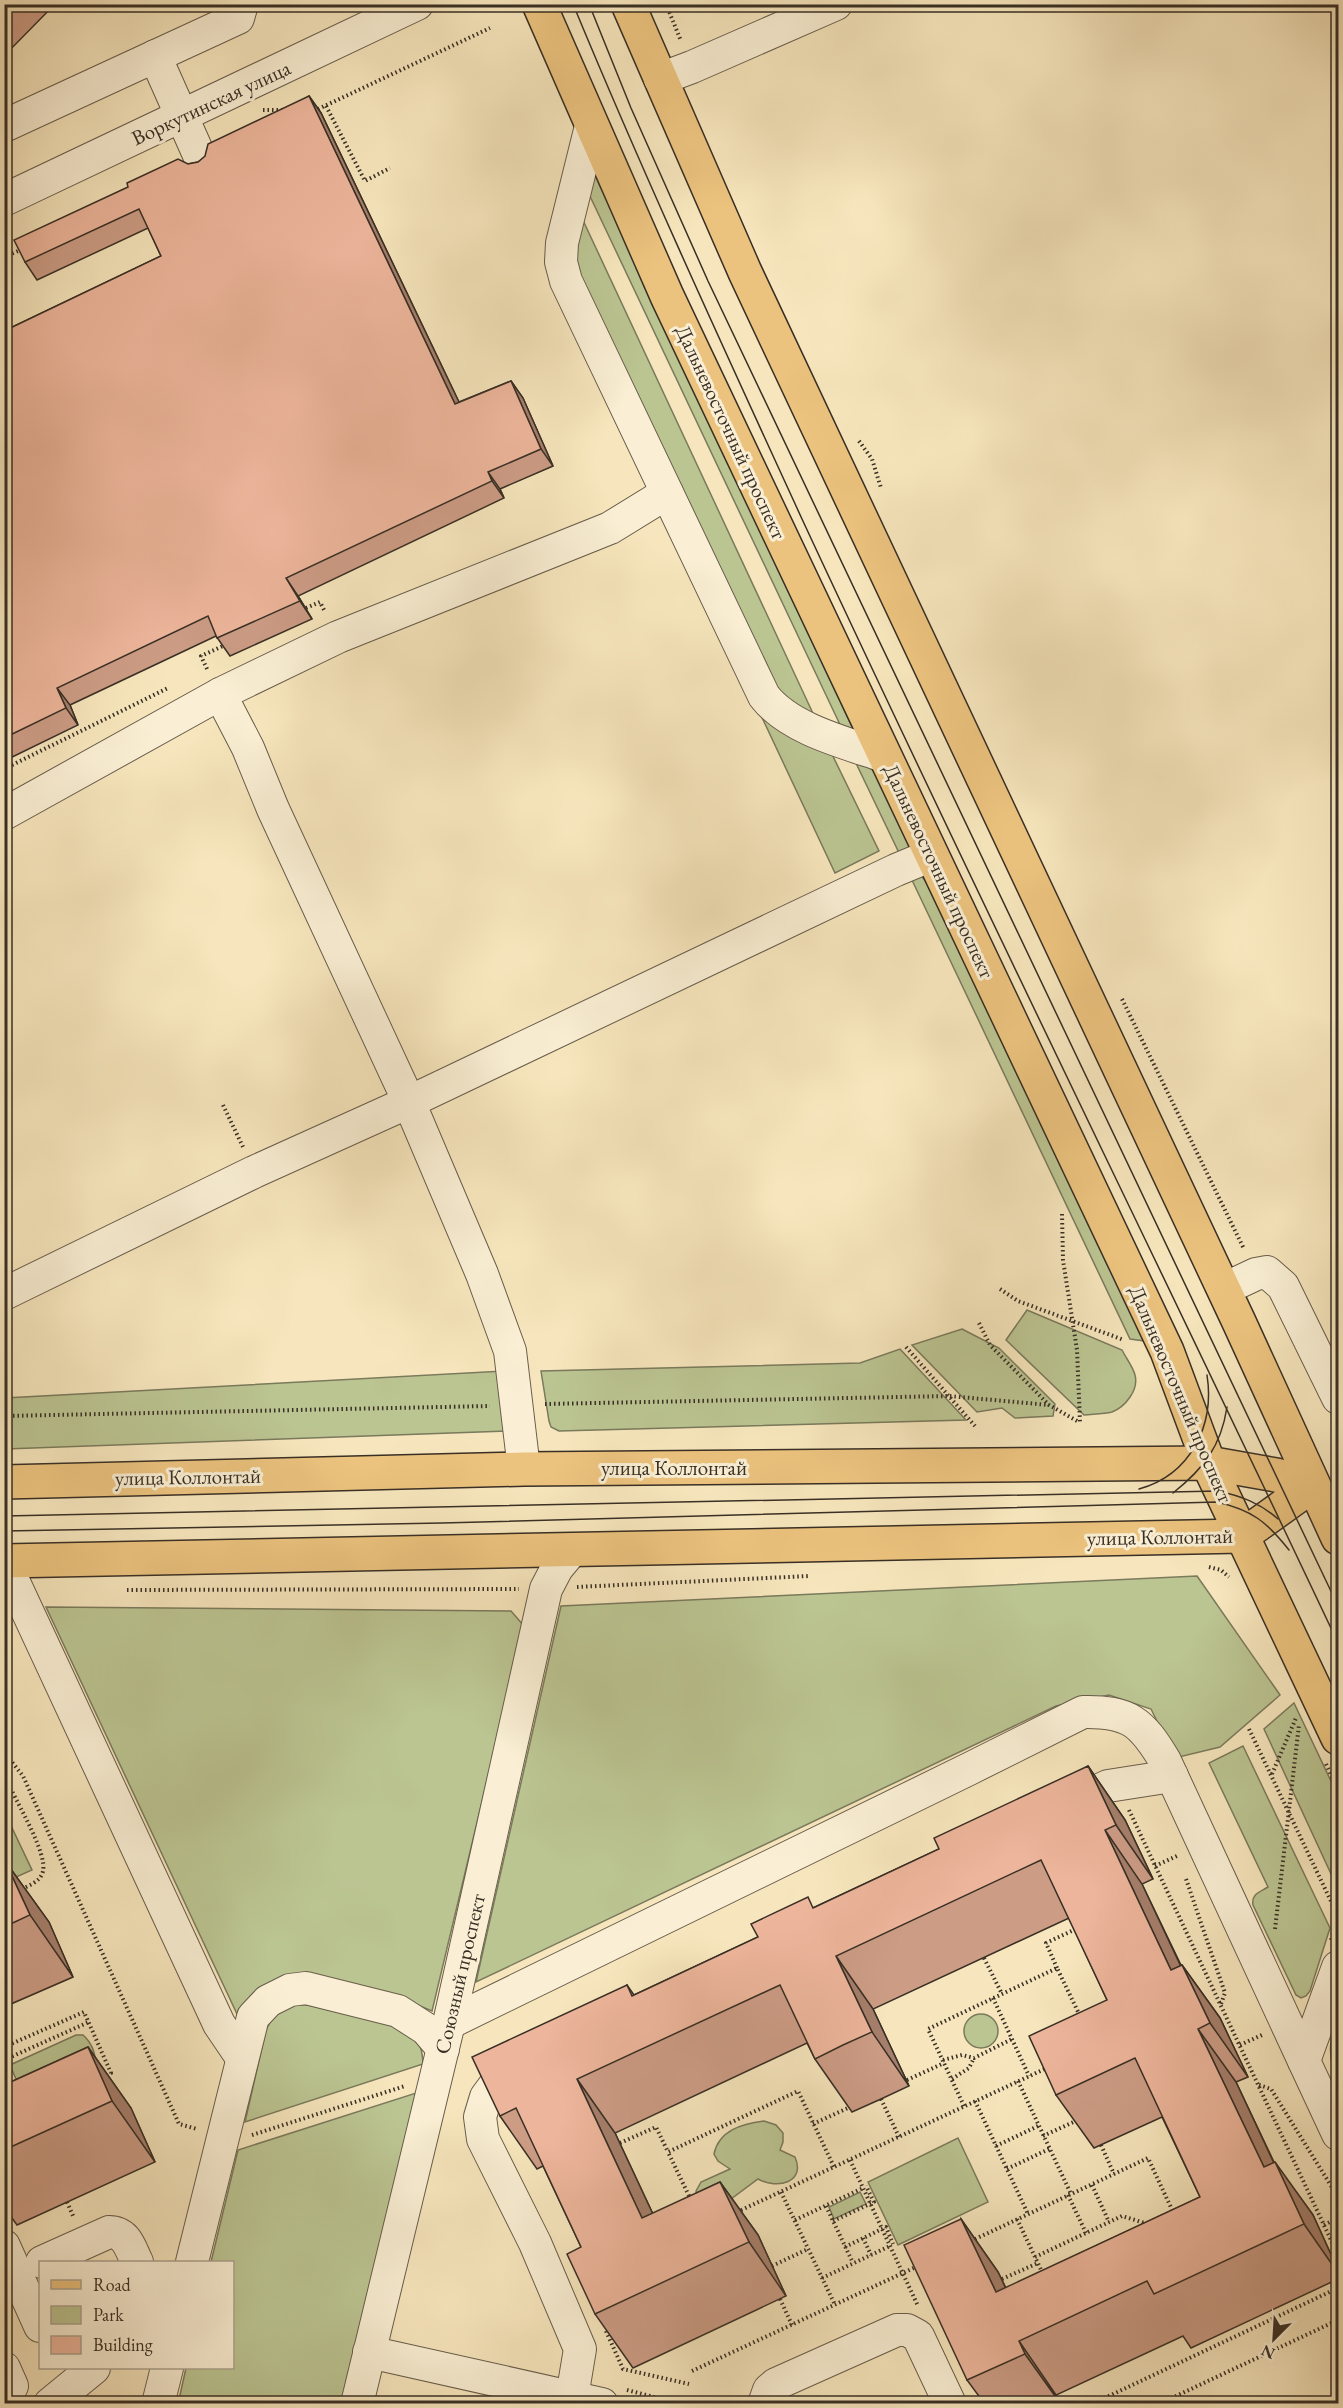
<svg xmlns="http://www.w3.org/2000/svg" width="1343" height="2408" viewBox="0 0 1343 2408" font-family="'EB Garamond',serif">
<rect width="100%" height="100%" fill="#f7e6bd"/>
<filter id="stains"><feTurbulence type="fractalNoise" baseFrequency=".00333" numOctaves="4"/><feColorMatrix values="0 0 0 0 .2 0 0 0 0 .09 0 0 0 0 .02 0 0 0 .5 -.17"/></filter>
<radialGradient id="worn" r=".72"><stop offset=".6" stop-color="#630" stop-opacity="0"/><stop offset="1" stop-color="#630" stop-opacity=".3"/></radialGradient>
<!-- green -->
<g fill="#bbc592" stroke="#7a7a5c" stroke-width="1.5">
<polygon points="594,173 853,729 850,734 843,731 588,192"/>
<polygon points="581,216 817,722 780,703 572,269"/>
<polygon points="667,515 769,718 828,746 879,851 835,873"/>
<polygon points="854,759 873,770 881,781 910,847 901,857"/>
<polygon points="920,875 925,880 1145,1341 1130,1339 911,878"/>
<path d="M 1027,1310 L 1122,1350 C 1126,1358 1133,1367 1135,1375 C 1139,1390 1125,1407 1112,1412 C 1103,1414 1093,1414 1084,1415 L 1006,1340 Z"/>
<polygon points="962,1329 999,1348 1055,1404 1053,1416 1015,1418 1002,1408 977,1412 912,1345"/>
<polygon points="900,1349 966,1420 559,1431 551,1427 549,1421 541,1371 860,1363"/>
<polygon points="504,1371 507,1431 5,1449 5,1398"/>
<polygon points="1197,1576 1280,1695 1220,1747 1175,1758 1151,1709 1109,1695 1056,1706 476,1982 561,1606"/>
<polygon points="46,1607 511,1611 524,1626 432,2011 386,1992 292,1974 267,1985 237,2014"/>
<polygon points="1294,1703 1338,1796 1338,1889 1264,1729"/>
<path d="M 1243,1746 L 1330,1928 L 1310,1991 L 1306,1996 L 1301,1998 L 1296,1995 L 1253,1905 C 1251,1894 1260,1892 1268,1887 L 1209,1763 Z"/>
<polygon points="4,1811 32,1870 5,1882 4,1882"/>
<path d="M 290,2005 L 308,2005 L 401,2027 C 419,2038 422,2044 423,2064 L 245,2122 L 266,2030 L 275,2013 Z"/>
<path d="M 1338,2012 L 1338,2084 C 1327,2056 1329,2040 1338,2012 Z"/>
<circle cx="981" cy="2031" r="17"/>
<path d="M 76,2035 L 83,2035 C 91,2042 96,2053 95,2063 L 24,2098 L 10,2065 Z"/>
<polygon points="416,2093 342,2403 178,2404 186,2368 232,2368 232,2262 211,2262 238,2150"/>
<path d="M 764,2121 L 776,2125 L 783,2133 L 783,2142 L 780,2150 L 795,2157 C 806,2182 778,2190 758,2179 L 731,2199 L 698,2198 L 696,2191 L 701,2182 L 730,2169 L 718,2161 L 714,2154 C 719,2130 742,2124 764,2121 Z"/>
<polygon points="958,2138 988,2202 898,2245 868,2182"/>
<polygon points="860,2192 866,2204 834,2219 829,2207"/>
</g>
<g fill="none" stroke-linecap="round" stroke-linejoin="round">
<!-- minor casing -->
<g stroke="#685d4b" stroke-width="34">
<g id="minor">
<polyline points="155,56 203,164"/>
<polyline points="660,79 692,67 836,4"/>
<polyline points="4,126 238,18 242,4"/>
<path d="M 591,126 L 562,243 L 561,262 L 566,281 L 764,696 C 789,729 846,743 884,756"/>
<polyline points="4,200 417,4"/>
<polyline points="220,694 248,748 273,809 409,1102 482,1274 510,1351 524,1469"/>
<polyline points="4,814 220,694 338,637 610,528 667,493"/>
<polyline points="1224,1289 1256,1274 1267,1272 1283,1286 1338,1398"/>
<polyline points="4,1294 254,1172 409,1102 896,870 932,855"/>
<polyline points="4,1561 219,2024 242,2058"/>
<polyline points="1064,1807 1108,1786 1172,1776"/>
<polyline points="1338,1967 1304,2061 1338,2134"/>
<path d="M 449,2023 L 969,1769 L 1083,1712 C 1129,1711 1142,1722 1165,1761 L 1304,2061"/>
<polyline points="522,2068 500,2078 486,2097 480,2117 483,2139 535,2243 580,2349 572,2397"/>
<polyline points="4,2246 40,2326"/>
<path d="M 42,2262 L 109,2232 C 127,2232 130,2248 137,2262"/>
<polyline points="192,2262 253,2017 268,2001 290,1990 306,1988 398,2011 426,2029 443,2049"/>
<polyline points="369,2352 602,2404"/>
<polyline points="4,2368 12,2386"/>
<polyline points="50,2404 94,2368"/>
<polyline points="158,2404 167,2368"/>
<polyline points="357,2404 449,2023 546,1589 557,1568 572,1550"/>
<polyline points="764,2404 769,2390 776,2384 897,2330 907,2330 918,2336 950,2404"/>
</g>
</g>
<!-- major casing -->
<g stroke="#382f25" stroke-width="36">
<g id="major">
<polyline points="539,4 667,296 1167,1351 1212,1472 1338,1738"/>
<polyline points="628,4 745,272 1239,1322 1338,1538"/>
<polyline points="4,1482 524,1469 1208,1463 1276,1475 1313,1485"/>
<polyline points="4,1561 1242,1536 1313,1485"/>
</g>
</g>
<!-- path -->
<g stroke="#382f25" stroke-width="4" stroke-dasharray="1.5 3" stroke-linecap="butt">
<polyline points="666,4 681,41"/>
<polyline points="326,106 365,181 390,168"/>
<polyline points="263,110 282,110"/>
<polyline points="314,111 490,28"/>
<polyline points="4,257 23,249"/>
<polyline points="859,441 872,459 881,488"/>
<polyline points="306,608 320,602 325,612"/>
<polyline points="207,669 201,656 225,645"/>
<polyline points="4,769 168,688"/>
<polyline points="1122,999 1244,1249"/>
<polyline points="223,1105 243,1147"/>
<polyline points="1062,1214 1063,1260 1077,1350 1080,1422"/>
<polyline points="1000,1289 1018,1301 1124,1340"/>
<polyline points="979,1323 990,1345 1049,1405 1079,1422"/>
<polyline points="906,1347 975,1426"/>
<polyline points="545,1404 949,1396 1049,1405"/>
<polyline points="4,1416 490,1406"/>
<polyline points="1209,1567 1221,1570 1229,1577"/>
<polyline points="577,1587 809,1576"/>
<polyline points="127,1590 519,1589"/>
<polyline points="1249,1729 1338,1916"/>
<polyline points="4,1752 23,1776 179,2124 197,2129"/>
<polyline points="1326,1764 1338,1790"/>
<polyline points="1272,1774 1296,1718"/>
<path d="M 4,1782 L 12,1791 C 20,1808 47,1854 43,1871 C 41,1881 30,1885 22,1889"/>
<polyline points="1129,1810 1338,2255"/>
<polyline points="1155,1866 1179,1855"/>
<polyline points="1186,1879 1225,1993 1221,2004"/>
<polyline points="1275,1929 1299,1725"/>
<polyline points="1331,1940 1338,1918"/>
<polyline points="984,1958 1002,1994"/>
<polyline points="1057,1968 1046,1943 1078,1928"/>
<polyline points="993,1998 1029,2076"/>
<polyline points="1240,2045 1262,2035"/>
<polyline points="4,2047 84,2012 111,2073 105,2076"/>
<polyline points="4,2060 89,2022"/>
<polyline points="943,2060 962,2055 974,2058 1012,2039"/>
<polyline points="952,2079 969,2068 974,2058"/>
<polyline points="907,2080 944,2063"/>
<polyline points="1018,2081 1071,2194"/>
<polyline points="1259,2085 1271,2089 1338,2197"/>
<polyline points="881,2099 899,2137"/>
<polyline points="975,2101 1028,2214"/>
<polyline points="964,2106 928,2029 1057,1968 1080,2016"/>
<polyline points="813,2124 850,2107"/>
<polyline points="252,2135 405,2086"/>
<polyline points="1043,2136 1080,2119"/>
<polyline points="620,2143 656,2127 668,2152"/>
<polyline points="1101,2145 1114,2174"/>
<polyline points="996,2146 1038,2126"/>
<polyline points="850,2160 918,2306"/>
<polyline points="1007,2169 1049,2149"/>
<polyline points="1092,2185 1109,2222"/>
<polyline points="781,2192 835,2305"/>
<polyline points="1068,2195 1086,2233"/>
<polyline points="691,2200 668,2152 798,2091 834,2167"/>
<polyline points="67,2202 74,2218"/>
<polyline points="826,2206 853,2263"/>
<polyline points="737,2212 1049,2067"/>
<polyline points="1017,2219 1044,2276"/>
<polyline points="795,2220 863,2188"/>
<polyline points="833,2221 874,2202 866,2186"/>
<polyline points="1324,2225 1338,2218"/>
<polyline points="863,2238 871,2255"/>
<polyline points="971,2241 1148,2158 1174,2214"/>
<polyline points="845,2247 886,2227 893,2244"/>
<polyline points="1035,2257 1122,2216 1148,2224"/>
<polyline points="772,2266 808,2249"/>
<polyline points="822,2278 890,2246"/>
<polyline points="1002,2279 1038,2263"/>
<polyline points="780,2299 792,2325"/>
<polyline points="606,2331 623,2369 689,2384"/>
<polyline points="692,2371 918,2266"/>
<polyline points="627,2390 681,2404"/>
<polyline points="1092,2404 1338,2288"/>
<polyline points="1159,2404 1338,2320"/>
</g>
<!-- minor -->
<use href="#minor" stroke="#faefd4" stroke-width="32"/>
<!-- major -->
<use href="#major" stroke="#ecc37e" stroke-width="33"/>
<!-- tram -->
<g stroke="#382f25" stroke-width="1.5">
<path d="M 573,4 C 645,178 724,349 802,519 C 977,896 1161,1268 1338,1643"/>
<polyline points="589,4 631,108 708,281 1338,1606"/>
<path d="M 1139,1489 C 1190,1475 1215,1426 1207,1375"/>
<path d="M 1173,1493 C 1203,1469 1221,1447 1227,1407"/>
<path d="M 4,1516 L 1218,1491 C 1241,1496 1260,1503 1278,1519"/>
<path d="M 4,1531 L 442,1523 L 1217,1502 C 1252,1510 1267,1522 1289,1550"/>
</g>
</g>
<!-- wall -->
<g fill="#cc9c85" stroke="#382f25" stroke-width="1.5">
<polygon points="4,4 55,4 4,56"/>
<polygon points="309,96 321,113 459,402 511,381 523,398 553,466 500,489 504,498 298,596 312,619 230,656 216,636 70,705 78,725 4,761 4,331 161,256 148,228 37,280 25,262 188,164 198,162"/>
<polygon points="1088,1766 1125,1820 1153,1879 1142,1884 1181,1965 1182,1965 1220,2018 1248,2077 1236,2082 1274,2162 1313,2215 1338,2270 1338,2279 1191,2348 1183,2336 1056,2395 1060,2403 984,2403 967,2380 961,2219 998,2272 1006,2288 1200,2197 1162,2117 1094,2148 1056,2095 1107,2000 1069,1918 873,2009 909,2086 881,2099 852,2112 815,2059 807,2043 615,2133 653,2214 720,2182 758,2235 786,2296 633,2368 595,2314 581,2247 543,2166 537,2169 500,2116 627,1985 634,1995 758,1937 815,1907 939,1849"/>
<polygon points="4,1861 5,1861 49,1922 73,1977 4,2007"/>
<polygon points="88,2047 131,2108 155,2162 17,2225 4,2207 4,2085"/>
</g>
<!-- shaded-wall -->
<g fill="#a67f6c" stroke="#382f25" stroke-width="1.5">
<polygon points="309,96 321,113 468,421 455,404"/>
<polygon points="511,381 523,398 553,466 541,449"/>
<polygon points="488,472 500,489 504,498 492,481"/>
<polygon points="286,578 298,596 312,619 300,601"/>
<polygon points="57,688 70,705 78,725 66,708"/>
<polygon points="1088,1766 1125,1820 1153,1879 1116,1825"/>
<polygon points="1105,1830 1142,1884 1208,2024 1171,1970"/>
<polygon points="5,1861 49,1922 73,1977 30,1915"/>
<polygon points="836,1956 873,2009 909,2086 872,2032"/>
<polygon points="1182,1965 1220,2018 1248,2077 1210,2023"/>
<polygon points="1198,2029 1236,2082 1301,2221 1264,2167"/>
<polygon points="88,2047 131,2108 155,2162 112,2101"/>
<polygon points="577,2079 615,2133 680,2272 642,2218"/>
<polygon points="1275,2162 1313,2215 1338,2270 1338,2273 1304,2224"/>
<polygon points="720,2182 758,2235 786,2296 749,2242"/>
<polygon points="961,2219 998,2272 1029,2337 996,2292"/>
<polygon points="1019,2341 1056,2395 1060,2403 1025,2354"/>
</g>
<!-- building -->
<g fill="#edb59b" stroke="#382f25" stroke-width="1.5">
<polygon points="4,4 17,4 4,18"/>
<polygon points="309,96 455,404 511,381 541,449 488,472 492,481 286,578 300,601 217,638 208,616 57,688 66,708 4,738 4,331 161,256 139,209 25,262 14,240 128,187 127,183 178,159 188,164 198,162 205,156 208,144"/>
<polygon points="1088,1766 1116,1825 1105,1830 1171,1970 1182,1965 1210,2023 1198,2029 1264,2167 1275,2162 1304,2224 1154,2294 1147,2281 1019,2341 1025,2354 967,2380 904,2245 961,2219 996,2292 1200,2197 1135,2058 1056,2095 1029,2036 1107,2000 1041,1860 836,1956 872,2032 843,2045 815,2059 780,1985 577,2079 642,2218 720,2182 749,2242 595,2314 567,2254 581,2247 516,2108 500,2116 472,2057 627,1985 632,1996 758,1937 751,1924 808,1897 813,1908 939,1849 934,1838"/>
<polygon points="4,1861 5,1861 30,1915 4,1927"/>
<polygon points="88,2047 112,2101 4,2150 4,2085"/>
</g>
<g text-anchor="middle" stroke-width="6" stroke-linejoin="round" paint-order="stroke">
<!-- street labels -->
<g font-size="21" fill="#382f25" stroke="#faefd4">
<text transform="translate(211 103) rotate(-25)" y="7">Воркутинская улица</text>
<text transform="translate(731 432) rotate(65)" y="7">Дальневосточный проспект</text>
<text transform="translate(939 871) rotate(65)" y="7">Дальневосточный проспект</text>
<text transform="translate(1181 1394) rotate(67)" y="7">Дальневосточный проспект</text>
<text x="674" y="1475">улица Коллонтай</text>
<text transform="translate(188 1477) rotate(-1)" y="7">улица Коллонтай</text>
<text transform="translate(1160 1537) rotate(-1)" y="7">улица Коллонтай</text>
<text transform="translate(460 1974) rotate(-77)" y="7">Союзный проспект</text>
</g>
</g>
<!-- margin -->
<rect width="1343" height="2408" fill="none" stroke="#f7e6bd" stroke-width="24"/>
<rect x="6" y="6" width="1331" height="2396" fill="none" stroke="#382f25" stroke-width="3"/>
<rect x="12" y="12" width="1319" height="2384" fill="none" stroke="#382f25" stroke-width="1.5"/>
<!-- legend -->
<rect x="39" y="2261" width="195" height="108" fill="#faefd4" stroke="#aca28e" stroke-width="1.5"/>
<rect x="51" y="2280" width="30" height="9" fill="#ecc37e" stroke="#aca28e" stroke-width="1.5"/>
<text x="93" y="2291" font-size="18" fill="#382f25">Road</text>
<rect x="51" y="2306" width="30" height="18" fill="#bbc592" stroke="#aca28e" stroke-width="1.5"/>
<text x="93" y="2321" font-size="18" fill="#382f25">Park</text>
<rect x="51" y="2336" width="30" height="18" fill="#edb59b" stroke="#aca28e" stroke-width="1.5"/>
<text x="93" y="2351" font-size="18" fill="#382f25">Building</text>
<!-- north arrow -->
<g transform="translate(1274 2339) rotate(204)" stroke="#faefd4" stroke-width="4.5" paint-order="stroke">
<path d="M0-4.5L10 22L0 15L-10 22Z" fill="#382f25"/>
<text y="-9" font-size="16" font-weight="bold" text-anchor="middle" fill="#382f25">N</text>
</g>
<rect width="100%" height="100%" filter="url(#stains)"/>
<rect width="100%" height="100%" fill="url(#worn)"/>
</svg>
